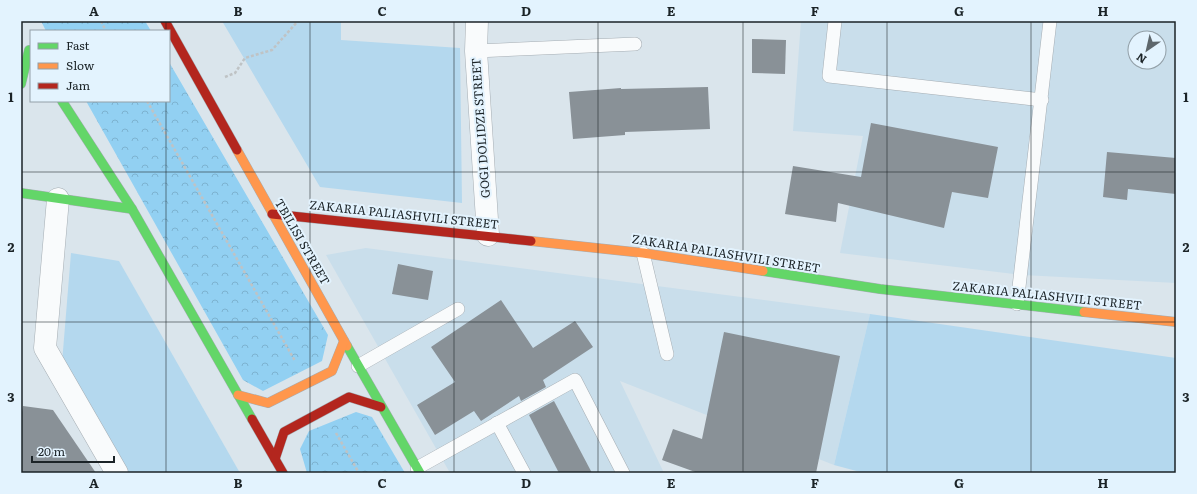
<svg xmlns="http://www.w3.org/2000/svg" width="1197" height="494" viewBox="0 0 1197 494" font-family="Literata,serif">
<defs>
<pattern id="forest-crowns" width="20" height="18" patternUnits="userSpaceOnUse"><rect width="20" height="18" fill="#92d0f2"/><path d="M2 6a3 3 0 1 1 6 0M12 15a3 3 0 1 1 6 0" fill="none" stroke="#7db2d0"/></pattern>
</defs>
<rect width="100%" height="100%" fill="#dae5ec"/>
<!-- built -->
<g fill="#c9deeb" fill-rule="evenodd">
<path d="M 801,21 L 1176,21 L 1176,283 L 1023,275 L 840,253 L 863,136 L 793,131 ZM 1135,38 L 1159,38 L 1159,62 L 1135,62 Z"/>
<polygon points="366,248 870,314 834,465 620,381 664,473 450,473 326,255"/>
</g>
<!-- grass -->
<g fill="#b4d8ee">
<polygon points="222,21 341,21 341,40 460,48 462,203 320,187"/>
<polygon points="71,253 119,261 240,473 124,473 62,363"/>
<polygon points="870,314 1176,358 1176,473 864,473 834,465"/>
</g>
<!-- forest -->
<g fill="url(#forest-crowns)">
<polygon points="41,21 145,21 151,31 46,31"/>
<polygon points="169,62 328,335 322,361 263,391 243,380 86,101 169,101"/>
<polygon points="356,412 372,417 405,473 307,473 300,449 309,431"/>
</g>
<!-- building -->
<g fill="#899197">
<polygon points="752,39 786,40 785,74 752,73"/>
<polygon points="708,87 710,129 625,132 625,135 573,139 569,92 621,88 621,89"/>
<polygon points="871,123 998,147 988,198 952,192 944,228 838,203 836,222 785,214 793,166 861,177"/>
<polygon points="1107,152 1176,158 1176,194 1128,189 1127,200 1103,197"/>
<polygon points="398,264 433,271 428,300 392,294"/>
<polygon points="501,300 533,348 575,321 593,347 543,380 546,387 521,401 519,396 481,421 474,411 435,435 417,405 455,382 431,347"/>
<polygon points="724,332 840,356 816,473 698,473 662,460 673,429 702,439"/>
<polygon points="554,401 592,473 559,473 529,415"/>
<polygon points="23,406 53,410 96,473 21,473 21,418"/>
</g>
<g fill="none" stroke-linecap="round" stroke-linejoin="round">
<!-- lane casing -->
<g stroke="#a5adb3" stroke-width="14">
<g id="lane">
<polyline points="835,21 829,76 1042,100"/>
<polyline points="476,51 635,44"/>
<polyline points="643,253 667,354"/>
<polyline points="1017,304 1050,21"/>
<polyline points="358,366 458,309"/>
<polyline points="497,423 524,473"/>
<polyline points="417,468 575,380 623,473"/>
</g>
</g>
<!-- street casing -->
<g stroke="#a5adb3" stroke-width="23">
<g id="street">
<polyline points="477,21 476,51 488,235"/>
<polyline points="58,199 45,348 117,473"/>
</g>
</g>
<!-- fast casing -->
<g stroke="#a5adb3" stroke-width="10">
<g id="fast">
<polyline points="21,84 29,50"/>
<polyline points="62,101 132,209 252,419"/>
<polyline points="21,193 132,209"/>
<polyline points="763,271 880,289 1084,312"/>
<polyline points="347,346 420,473"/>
</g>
</g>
<!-- slow casing -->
<g stroke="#a5adb3" stroke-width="10">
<g id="slow">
<polyline points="237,150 347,346"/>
<polyline points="531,241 643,253 763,271"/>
<polyline points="1084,312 1176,322"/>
<polyline points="238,395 268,403 332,371 344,341"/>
</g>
</g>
<!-- jam casing -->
<g stroke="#a5adb3" stroke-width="10">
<g id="jam">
<polyline points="165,21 237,150"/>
<polyline points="272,214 531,241"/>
<polyline points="252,419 283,473"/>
<polyline points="275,459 284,432 349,397 381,407"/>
</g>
</g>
<!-- path -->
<g stroke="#bfc3c5" stroke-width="2.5" stroke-dasharray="3 2" stroke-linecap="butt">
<polyline points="101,21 106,31"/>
<polyline points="225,77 235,73 245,58 272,50 298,21"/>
<polyline points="147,101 295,361"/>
<polyline points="336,433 359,473"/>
</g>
<!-- lane -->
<use href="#lane" stroke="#f9fbfc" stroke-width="13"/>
<!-- street -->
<use href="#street" stroke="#f9fbfc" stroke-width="22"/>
<!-- fast -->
<use href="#fast" stroke="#63d668" stroke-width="9"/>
<!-- slow -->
<use href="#slow" stroke="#ff974d" stroke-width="9"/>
<!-- jam -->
<use href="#jam" stroke="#b3261e" stroke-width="9"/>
</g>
<!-- grid -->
<path fill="none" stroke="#1b2327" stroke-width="1" stroke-opacity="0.55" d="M 166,21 L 166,31M 310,21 L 310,473M 454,21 L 454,473M 598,21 L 598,473M 743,21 L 743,473M 887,21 L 887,473M 1031,21 L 1031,473M 166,101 L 166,473M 21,172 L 1176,172M 21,322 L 1176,322"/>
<g text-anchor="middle" stroke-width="4" stroke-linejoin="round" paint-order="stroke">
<!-- street labels -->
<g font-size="12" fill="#1b2327" stroke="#e3f3fe">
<text transform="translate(481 128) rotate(-94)" y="4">GOGI DOLIDZE STREET</text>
<text transform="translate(404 215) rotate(6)" y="4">ZAKARIA PALIASHVILI STREET</text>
<text transform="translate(302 242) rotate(60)" y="4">TBILISI STREET</text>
<text transform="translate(726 254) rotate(9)" y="4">ZAKARIA PALIASHVILI STREET</text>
<text transform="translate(1047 296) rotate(6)" y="4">ZAKARIA PALIASHVILI STREET</text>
</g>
</g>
<!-- border -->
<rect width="1197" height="494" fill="none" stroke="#e3f3fe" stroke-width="44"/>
<!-- legend -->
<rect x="30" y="30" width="140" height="72" fill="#e3f3fe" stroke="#93a0a8"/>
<rect x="38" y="43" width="20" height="6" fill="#63d668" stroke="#93a0a8"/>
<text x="66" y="50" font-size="12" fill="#1b2327">Fast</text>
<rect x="38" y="63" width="20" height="6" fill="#ff974d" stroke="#93a0a8"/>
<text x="66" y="70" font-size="12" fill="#1b2327">Slow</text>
<rect x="38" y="83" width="20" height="6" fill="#b3261e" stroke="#93a0a8"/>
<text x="66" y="90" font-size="12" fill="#1b2327">Jam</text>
<!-- north arrow -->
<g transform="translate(1147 50) rotate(214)"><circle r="19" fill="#e3f3fe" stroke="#93a0a8"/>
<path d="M0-3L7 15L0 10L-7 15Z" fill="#5e676c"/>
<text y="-6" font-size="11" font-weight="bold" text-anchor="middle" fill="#1b2327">N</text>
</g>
<!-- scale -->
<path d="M32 456v6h82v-6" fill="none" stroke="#1b2327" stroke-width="2"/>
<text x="38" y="456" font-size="12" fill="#1b2327" stroke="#e3f3fe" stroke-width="3" paint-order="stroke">20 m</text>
<rect x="22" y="22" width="1153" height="450" fill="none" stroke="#1b2327" stroke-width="1.5"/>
<g font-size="13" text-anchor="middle" font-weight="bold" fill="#1b2327">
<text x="94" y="16">A</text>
<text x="238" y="16">B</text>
<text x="382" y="16">C</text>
<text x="526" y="16">D</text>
<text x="671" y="16">E</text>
<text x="815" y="16">F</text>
<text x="959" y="16">G</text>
<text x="1103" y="16">H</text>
<text x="11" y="102">1</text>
<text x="1186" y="102">1</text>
<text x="11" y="252">2</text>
<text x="1186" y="252">2</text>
<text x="11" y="402">3</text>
<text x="1186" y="402">3</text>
<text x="94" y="488">A</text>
<text x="238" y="488">B</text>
<text x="382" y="488">C</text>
<text x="526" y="488">D</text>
<text x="671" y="488">E</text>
<text x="815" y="488">F</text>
<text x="959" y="488">G</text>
<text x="1103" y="488">H</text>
</g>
</svg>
